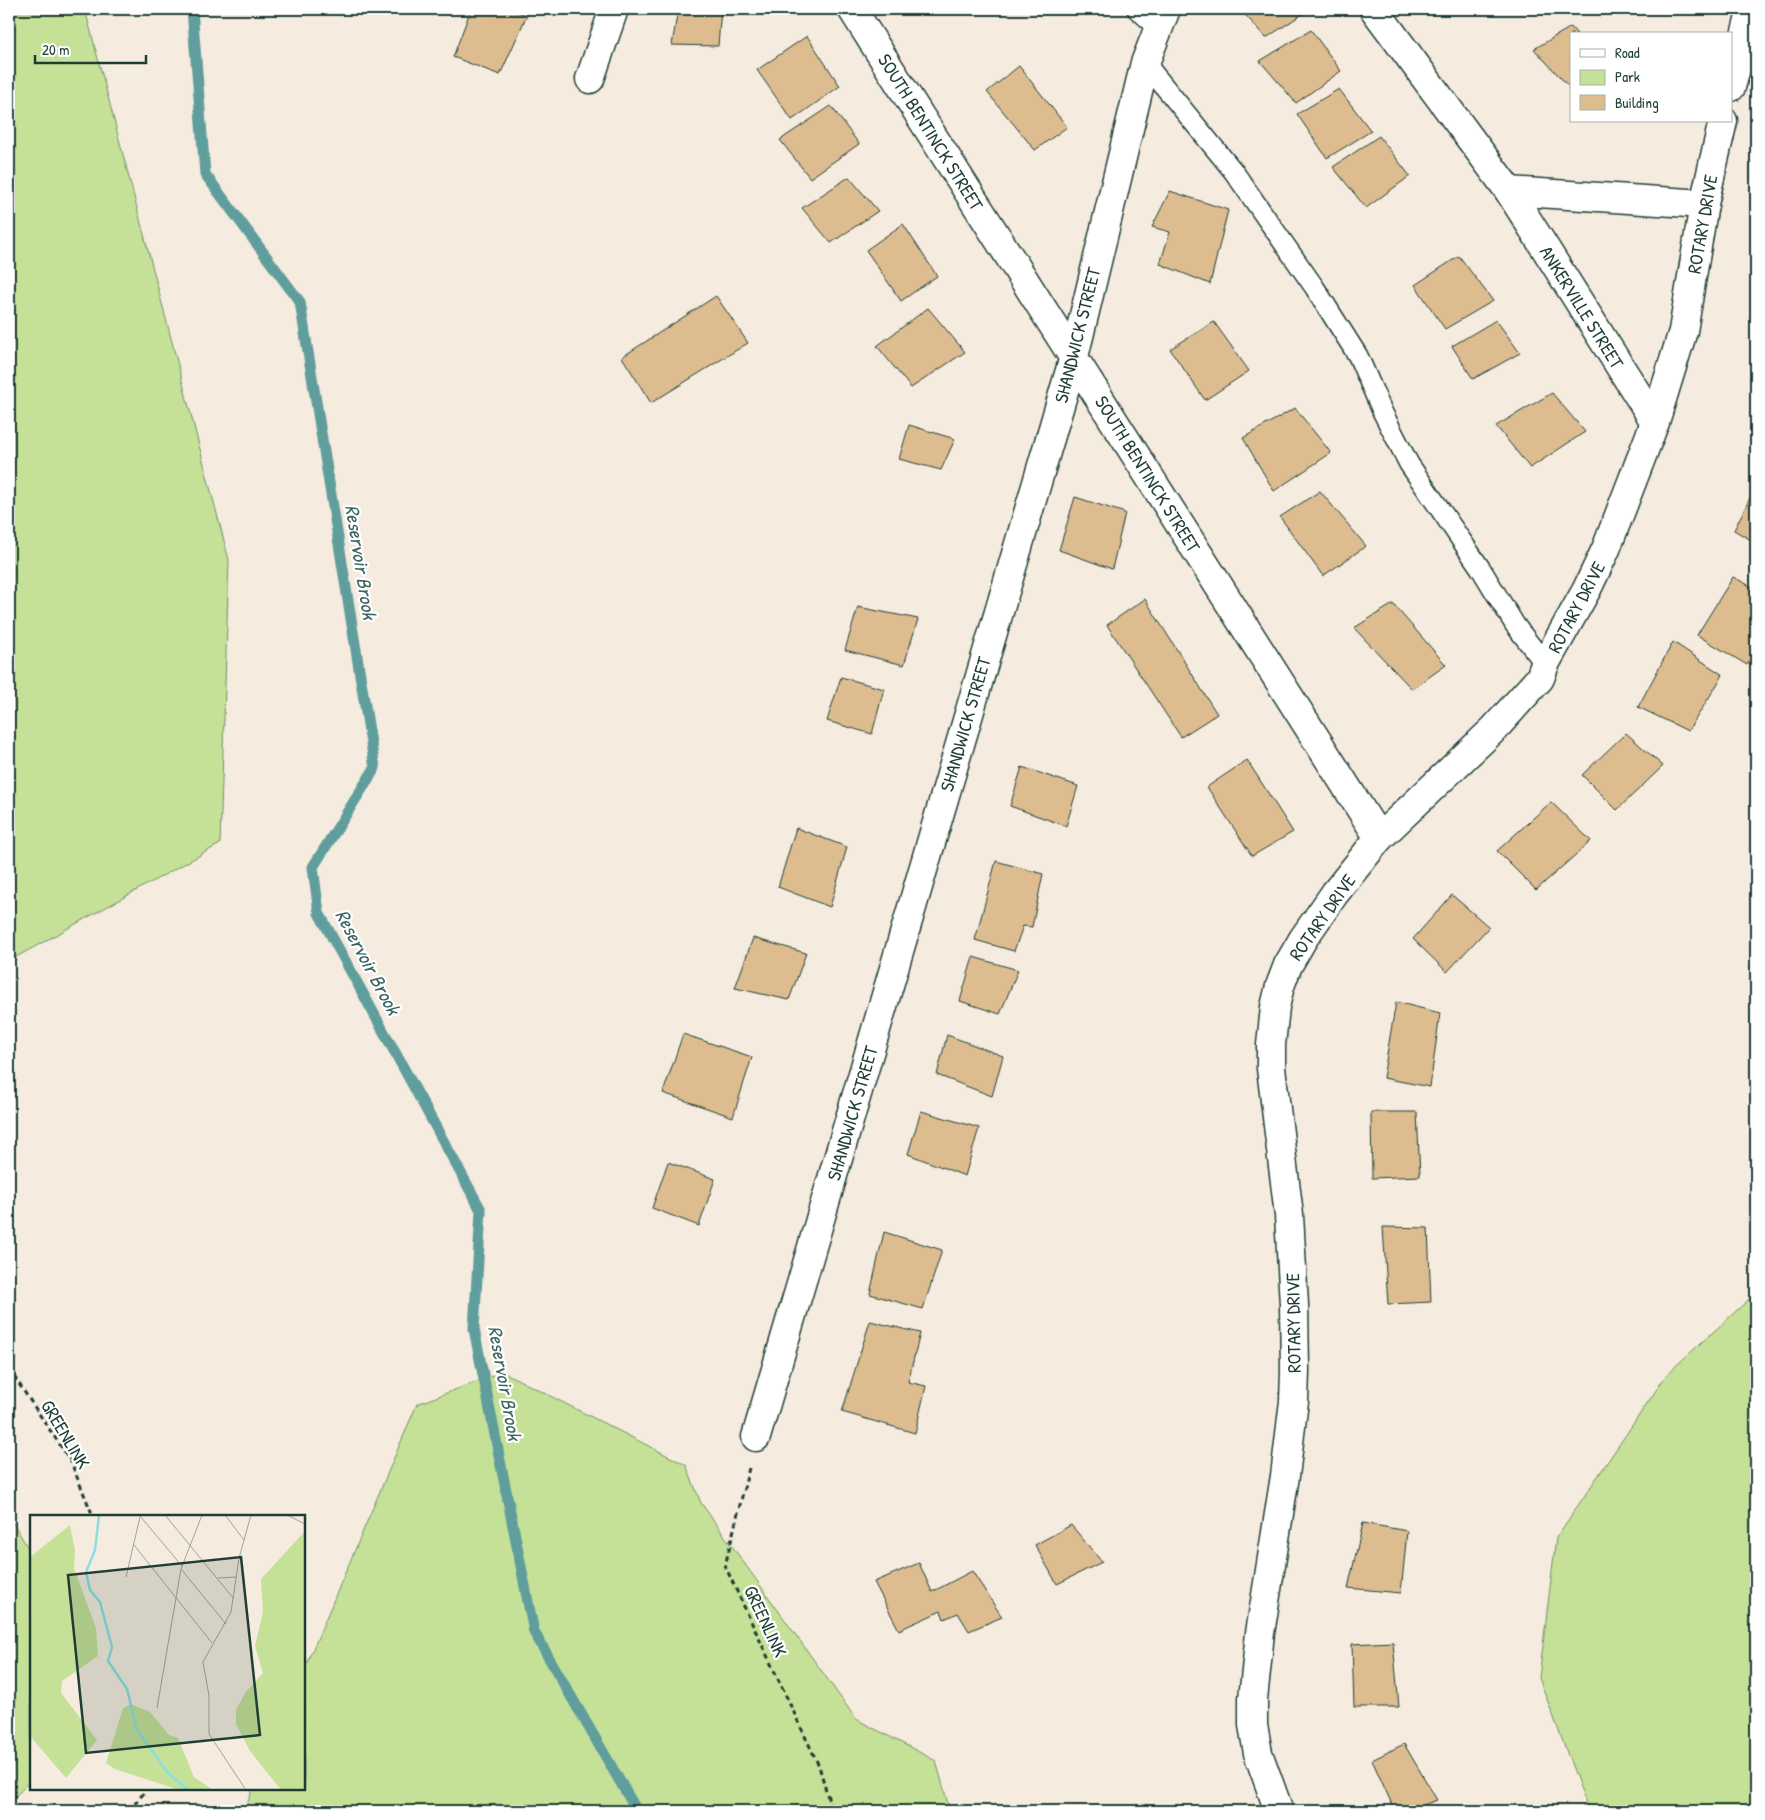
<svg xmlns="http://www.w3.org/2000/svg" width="1765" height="1820" viewBox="0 0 1765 1820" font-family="'Patrick Hand',sans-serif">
<rect width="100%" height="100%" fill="#f5ebde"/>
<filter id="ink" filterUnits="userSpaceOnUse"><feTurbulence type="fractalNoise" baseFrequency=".02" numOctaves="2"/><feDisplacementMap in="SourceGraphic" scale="10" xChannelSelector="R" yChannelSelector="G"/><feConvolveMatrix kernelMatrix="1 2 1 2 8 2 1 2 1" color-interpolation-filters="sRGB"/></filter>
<g filter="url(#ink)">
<!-- green -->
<g fill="#c5e198" stroke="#728f66">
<polygon points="9,9 85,9 229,560 220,844 9,961"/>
<polygon points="1756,1293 1756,1811 1589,1811 1539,1678 1556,1538 1667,1374"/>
<polygon points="503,1372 686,1465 701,1503 856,1719 936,1761 950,1811 244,1811 253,1789 304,1789 304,1670 417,1404"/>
<polygon points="9,1516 31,1553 31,1780 9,1803"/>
</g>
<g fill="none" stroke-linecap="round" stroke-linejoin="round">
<!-- stream -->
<polyline stroke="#609e9e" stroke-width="11" points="192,9 205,174 300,302 375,768 313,867 319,913 481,1210 474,1329 534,1632 637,1811"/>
</g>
<!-- building -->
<g fill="#ddbd90" stroke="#1f3d34">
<polygon points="471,9 508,9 527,15 500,75 453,57"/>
<polygon points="678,9 721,9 718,46 672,45"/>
<polygon points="1240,9 1310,9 1266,38"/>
<polygon points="1571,27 1577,34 1571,34 1571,89 1534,49"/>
<polygon points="1311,30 1341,71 1296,103 1260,61"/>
<polygon points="807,36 840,86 792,120 757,70"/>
<polygon points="1019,66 1067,127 1035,150 987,92"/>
<polygon points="1339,89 1371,131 1327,158 1297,114"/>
<polygon points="831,106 859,144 810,178 780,140"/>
<polygon points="1379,136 1410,176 1366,208 1333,167"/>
<polygon points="849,177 878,211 831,243 802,208"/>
<polygon points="1170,191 1228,210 1210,284 1160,264 1170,232 1152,227"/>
<polygon points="903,224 937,276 901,301 866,250"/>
<polygon points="1459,256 1493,301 1445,329 1415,285"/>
<polygon points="716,296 748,343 651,403 622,357"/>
<polygon points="928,308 965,352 911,388 877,346"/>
<polygon points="1496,320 1520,353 1473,379 1452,346"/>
<polygon points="1214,322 1249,371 1205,400 1170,349"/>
<polygon points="1552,393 1585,432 1530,468 1496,426"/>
<polygon points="1295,408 1331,453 1274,491 1243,438"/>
<polygon points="909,425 955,439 941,470 899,459"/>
<polygon points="1756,486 1756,543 1734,530"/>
<polygon points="1320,491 1366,546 1323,576 1280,517"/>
<polygon points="1075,497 1125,513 1112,569 1059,550"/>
<polygon points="1733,577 1756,589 1756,648 1747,665 1697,635"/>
<polygon points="1145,599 1217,714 1181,737 1107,625"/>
<polygon points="1393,604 1446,665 1412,689 1354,628"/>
<polygon points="858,607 918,619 904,665 845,650"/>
<polygon points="1673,642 1723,675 1688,731 1638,707"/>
<polygon points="841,677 884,689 872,734 827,721"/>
<polygon points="1626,733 1663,766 1617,810 1582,775"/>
<polygon points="1247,760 1293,832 1252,856 1207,787"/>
<polygon points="1022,767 1078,786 1066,826 1010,806"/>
<polygon points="1551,802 1591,841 1536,890 1497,851"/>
<polygon points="796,828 847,847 830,907 778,887"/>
<polygon points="996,861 1043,874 1032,927 1023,926 1014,951 975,940"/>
<polygon points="1452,895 1489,927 1447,972 1413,939"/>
<polygon points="753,938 806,953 789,1000 735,988"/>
<polygon points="973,957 1018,970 1000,1014 960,1001"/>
<polygon points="1396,1002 1440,1013 1430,1087 1383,1078"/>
<polygon points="683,1034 752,1057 733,1117 663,1093"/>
<polygon points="947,1035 1003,1056 992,1096 937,1075"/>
<polygon points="921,1111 979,1128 965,1176 908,1154"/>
<polygon points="1371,1112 1417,1112 1420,1176 1372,1178"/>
<polygon points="668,1162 715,1179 699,1226 652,1208"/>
<polygon points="1383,1227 1428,1228 1431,1302 1388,1304"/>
<polygon points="884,1232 942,1250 923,1309 870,1294"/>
<polygon points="870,1321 920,1333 908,1382 926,1386 915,1433 842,1412"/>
<polygon points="1363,1523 1407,1531 1401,1593 1348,1588"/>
<polygon points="1071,1525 1102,1562 1057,1584 1035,1545"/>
<polygon points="919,1563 932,1592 972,1571 1002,1617 969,1631 958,1613 944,1619 941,1611 899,1630 874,1582"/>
<polygon points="1393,1642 1399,1707 1354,1707 1352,1644"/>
<polygon points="1404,1744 1437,1800 1406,1811 1395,1811 1372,1760"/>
</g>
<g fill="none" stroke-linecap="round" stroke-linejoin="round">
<!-- service casing -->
<g stroke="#1f3d34" stroke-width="22">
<g id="service">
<polyline points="1137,9 1159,28"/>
<polyline points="1145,63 1234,172 1315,288 1358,356 1383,413 1409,464 1481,569 1515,625 1545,664"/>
</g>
</g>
<!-- minor casing -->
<g stroke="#1f3d34" stroke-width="31">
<g id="minor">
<polyline points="852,9 1379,838"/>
<polyline points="1374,9 1509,191 1655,422"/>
<polyline points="590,79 614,9"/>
<polyline points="1731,87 1752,9"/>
<polyline points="1509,191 1704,204"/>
<polyline points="756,1437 1074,357 1140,83 1145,63 1166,9"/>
<polyline points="1279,1811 1258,1753 1253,1725 1253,1699 1260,1633 1285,1476 1294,1401 1295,1371 1294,1305 1289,1215 1271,1068 1271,1045 1275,1007 1280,986 1288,965 1303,939 1335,893 1379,838 1494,729 1540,678 1545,664 1587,589 1606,549 1655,422 1683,331 1704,204 1723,121"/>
</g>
</g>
<!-- path -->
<g stroke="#1f3d34" stroke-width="3" stroke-dasharray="5 4" stroke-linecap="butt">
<polyline points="9,1369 70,1460 93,1516"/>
<polyline points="749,1468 725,1566 819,1766 832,1811"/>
<polyline points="129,1811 147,1789"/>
</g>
<!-- service -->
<use href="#service" stroke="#fff" stroke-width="19"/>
<!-- minor -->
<use href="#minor" stroke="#fff" stroke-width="28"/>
</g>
</g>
<g text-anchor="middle" stroke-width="4.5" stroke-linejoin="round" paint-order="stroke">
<!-- street labels -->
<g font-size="19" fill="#1f3d34" stroke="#fff">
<text transform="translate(931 132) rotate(58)" y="7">SOUTH BENTINCK STREET</text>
<text transform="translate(1702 224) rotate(-80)" y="7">ROTARY DRIVE</text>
<text transform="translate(1582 307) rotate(58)" y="7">ANKERVILLE STREET</text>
<text transform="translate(1077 335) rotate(-76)" y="7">SHANDWICK STREET</text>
<text transform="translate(1148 474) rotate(58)" y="7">SOUTH BENTINCK STREET</text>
<text transform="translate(1576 607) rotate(-62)" y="7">ROTARY DRIVE</text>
<text transform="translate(965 724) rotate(-74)" y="7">SHANDWICK STREET</text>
<text transform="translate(1322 917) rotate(-55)" y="7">ROTARY DRIVE</text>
<text transform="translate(852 1113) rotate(-74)" y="7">SHANDWICK STREET</text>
<text transform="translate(1293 1323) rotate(-91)" y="7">ROTARY DRIVE</text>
<text transform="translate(66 1434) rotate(59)" y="7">GREENLINK</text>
<text transform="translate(766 1621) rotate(65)" y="7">GREENLINK</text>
</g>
<!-- water labels -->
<g font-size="20" font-style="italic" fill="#3a6560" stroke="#fff">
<text transform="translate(361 562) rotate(81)" y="7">Reservoir Brook</text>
<text transform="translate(368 962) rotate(62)" y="7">Reservoir Brook</text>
<text transform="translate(505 1383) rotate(80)" y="7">Reservoir Brook</text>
</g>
</g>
<!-- overview -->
<g transform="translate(30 1515)">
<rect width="275" height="275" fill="#f5ebde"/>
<path d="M 40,10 L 45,36 L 44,53 L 66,113 L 68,141 L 32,166 L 31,178 L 67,225 L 36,263 L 0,221 L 0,42 ZM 275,16 L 275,275 L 251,275 L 220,236 L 206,209 L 206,195 L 215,178 L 233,158 L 225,131 L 233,97 L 231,64 ZM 101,189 L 120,197 L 139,220 L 148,223 L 164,262 L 183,275 L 149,275 L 85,254 L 76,248 L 93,193 Z" fill="#c5e198"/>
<path fill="none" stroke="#8cdee4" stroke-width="2.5" d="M 69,0 L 65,35 L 56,57 L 60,75 L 70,87 L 82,132 L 78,146 L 97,174 L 107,215 L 138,258 L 158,275"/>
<path fill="none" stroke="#9fa59a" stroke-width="1" d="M 135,0 L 204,84M 195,0 L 214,25M 257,0 L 275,9M 110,1 L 152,51M 104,30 L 182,128M 151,54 L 196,109M 96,62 L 110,2M 188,63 L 207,62M 127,193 L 151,54 L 172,0M 216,275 L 179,219 L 179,181 L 173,147 L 201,97 L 209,43 L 221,0"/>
<path fill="#1f3d34" fill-opacity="0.15" stroke="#1f3d34" stroke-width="2.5" d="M 211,42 L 230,220 L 56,238 L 38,60 Z"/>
<rect width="275" height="275" fill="none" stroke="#1f3d34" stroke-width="2.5"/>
</g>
<!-- margin -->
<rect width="1765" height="1820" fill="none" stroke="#fff" stroke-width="30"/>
<rect x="15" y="15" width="1735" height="1790" fill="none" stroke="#1f3d34" stroke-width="2" filter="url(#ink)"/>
<!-- legend -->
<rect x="1570" y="32" width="162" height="90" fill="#ffffff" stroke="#a5b1ae"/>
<rect x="1580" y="49" width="25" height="8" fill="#ffffff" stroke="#a5b1ae"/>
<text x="1615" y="58" font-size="15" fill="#1f3d34">Road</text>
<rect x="1580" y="70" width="25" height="15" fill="#c5e198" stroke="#a5b1ae"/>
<text x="1615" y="82" font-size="15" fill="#1f3d34">Park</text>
<rect x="1580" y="95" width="25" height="15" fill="#ddbd90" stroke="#a5b1ae"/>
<text x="1615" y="108" font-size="15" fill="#1f3d34">Building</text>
<!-- scale -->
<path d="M35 55v8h111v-8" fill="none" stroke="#1f3d34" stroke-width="2.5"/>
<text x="42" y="55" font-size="15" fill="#1f3d34" stroke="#ffffff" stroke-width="4" paint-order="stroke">20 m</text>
</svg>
